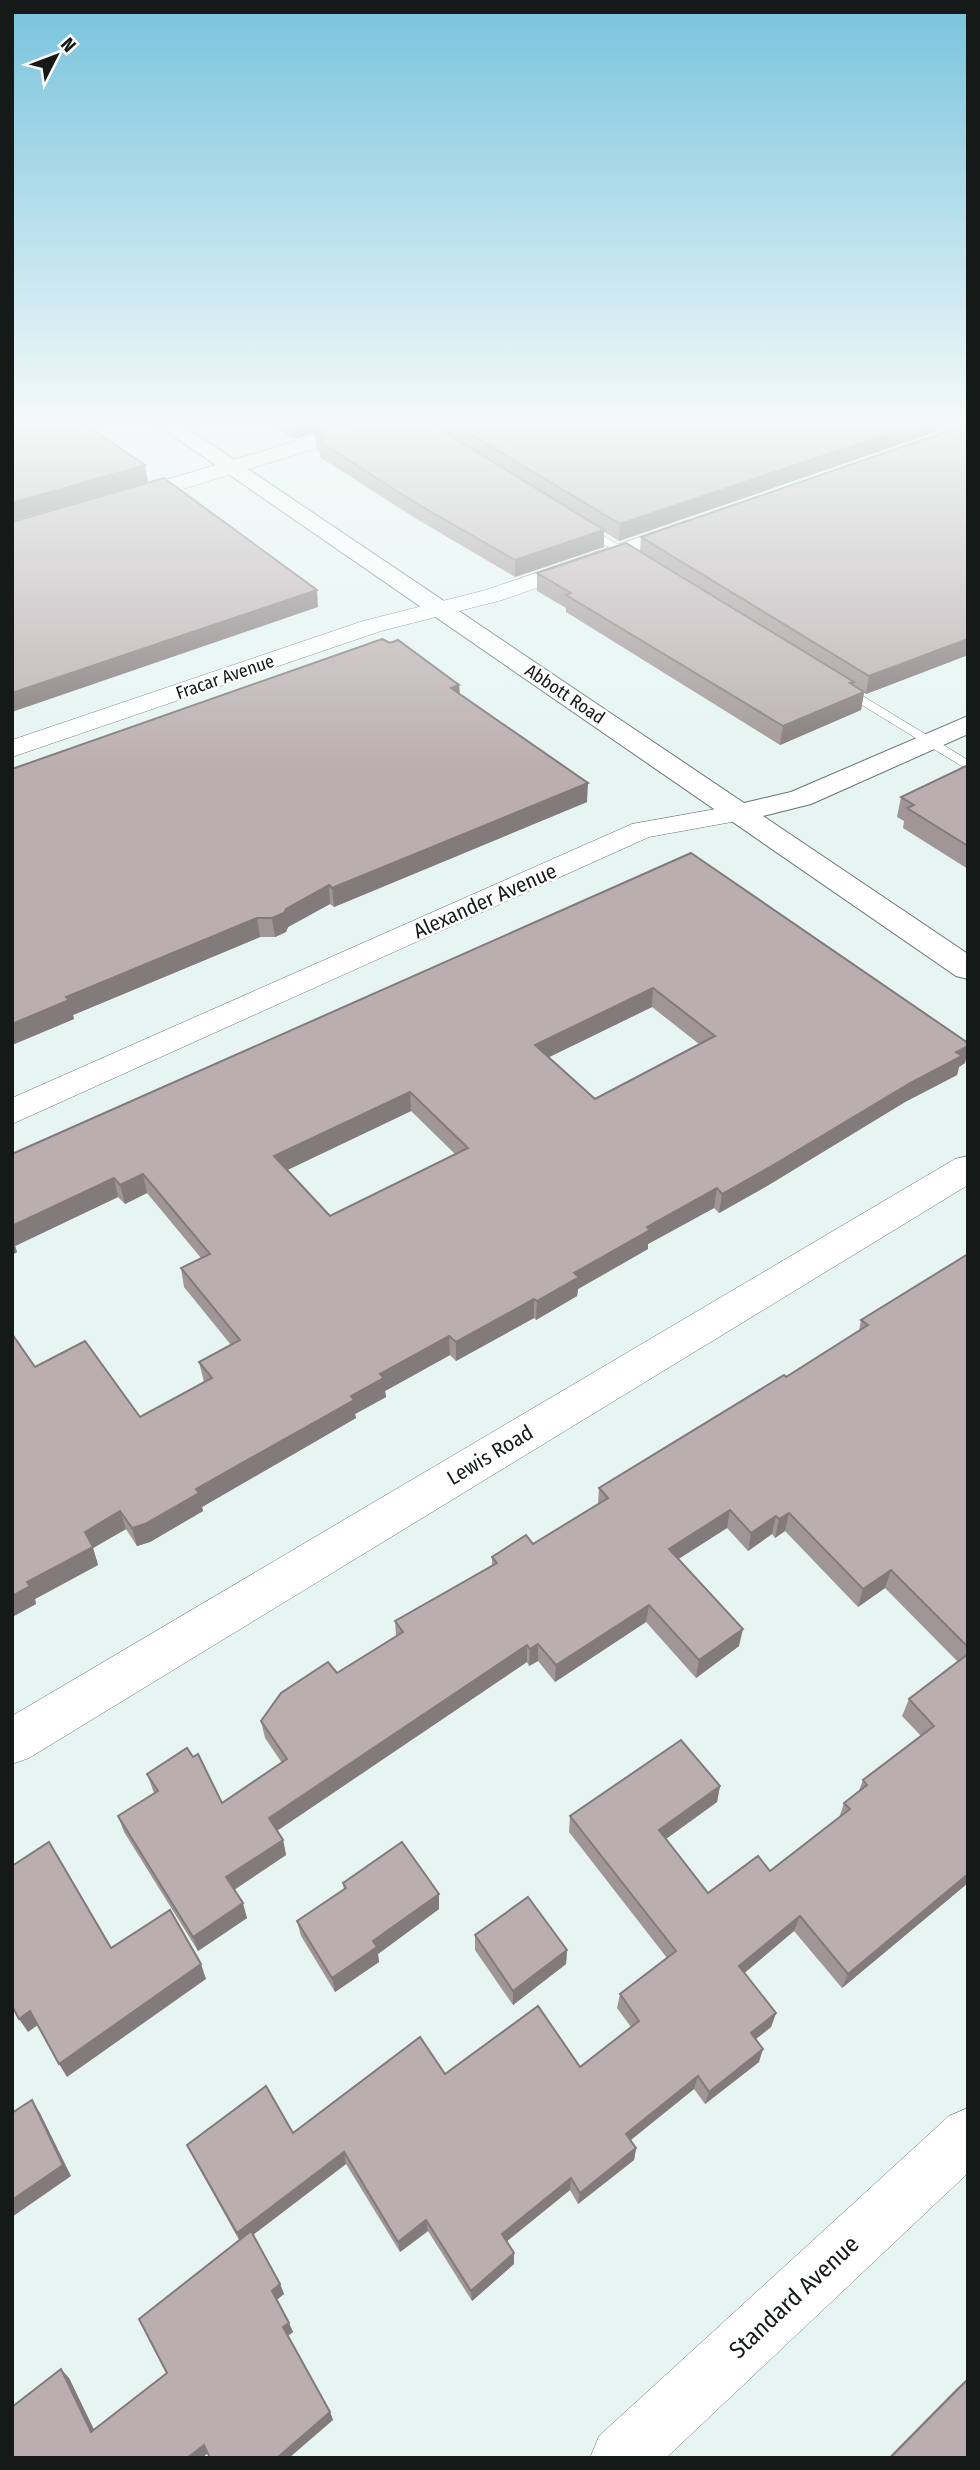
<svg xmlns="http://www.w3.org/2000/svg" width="980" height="2470" viewBox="0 0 980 2470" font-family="'Fira Sans Condensed',sans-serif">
<rect width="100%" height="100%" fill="#e6f5f2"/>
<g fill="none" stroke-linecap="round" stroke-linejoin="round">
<!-- service casing -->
<g stroke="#687472" stroke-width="1">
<g id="service">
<polygon points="580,526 588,526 637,557 628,559 580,530"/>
<polygon points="843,684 968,760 968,770 839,691 839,685"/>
</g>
</g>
<!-- minor casing -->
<g stroke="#687472" stroke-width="1">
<g id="minor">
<polygon points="368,420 399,420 396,424 134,504 118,504 115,499 118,494"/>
<polygon points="686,521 694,523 697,528 694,533 502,600 381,631 12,757 12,740 363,621 486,590"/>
<polygon points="738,805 748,807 752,813 748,819 649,837 12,1124 12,1098 632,824"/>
<polygon points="968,1156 968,1185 29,1758 12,1764 12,1716 955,1159"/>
<polygon points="968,2108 968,2173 666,2458 590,2458 599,2436 949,2116"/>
</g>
</g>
<!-- tertiary casing -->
<g stroke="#687472" stroke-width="2">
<polygon id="tertiary" points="150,420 175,420 744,803 791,792 968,716 968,734 811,804 763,816 968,954 968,979 956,976"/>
</g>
<!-- service -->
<use href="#service" fill="#fff" fill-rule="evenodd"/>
<!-- minor -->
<use href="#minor" fill="#fff" fill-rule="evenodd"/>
<!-- tertiary -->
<use href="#tertiary" fill="#fff" fill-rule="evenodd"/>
</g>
<!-- wall -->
<g fill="#a19697" fill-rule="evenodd">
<polygon points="263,420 359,420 295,439"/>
<polygon points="364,420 968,420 968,421 619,541 604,532 604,547 515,577 415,518 320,457 320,453 316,450 315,434"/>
<polygon points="968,424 968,655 866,694 864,693 861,710 780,745 566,612 566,608 537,591 537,573 640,551 641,537"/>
<polygon points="459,685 460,694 587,802 334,907 330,904 288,927 286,932 275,937 260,937 73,1015 74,1019 12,1045 12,769"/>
<polygon points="968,765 968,869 903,828 904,821 897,817 901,797"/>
<path d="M 691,853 L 965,1063 L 959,1067 L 957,1075 L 905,1102 L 767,1186 L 719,1213 L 714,1208 L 648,1244 L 648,1249 L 578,1289 L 577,1296 L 536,1320 L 534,1318 L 456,1361 L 450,1355 L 385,1391 L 386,1397 L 355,1414 L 356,1418 L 202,1507 L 203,1511 L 150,1542 L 137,1546 L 126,1529 L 93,1548 L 98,1565 L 35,1599 L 36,1604 L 12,1617 L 12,1334 L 35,1367 L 140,1417 L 204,1382 L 199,1362 L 231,1345 L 184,1287 L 181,1268 L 201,1258 L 147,1193 L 125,1204 L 118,1197 L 15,1246 L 17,1252 L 12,1255 L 12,1154 ZM 652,1007 L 699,1044 L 595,1099 L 549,1057 ZM 411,1111 L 455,1154 L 330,1216 L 287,1170 Z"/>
<polygon points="968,1254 968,1883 842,1988 794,1931 744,1973 776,2013 771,2027 756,2039 759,2062 705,2104 694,2089 631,2140 636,2148 634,2160 578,2204 570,2190 507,2241 514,2264 472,2301 428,2231 400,2252 346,2164 253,2235 280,2284 284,2294 277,2300 293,2332 288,2336 330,2412 333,2420 208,2453 202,2458 12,2458 69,2378 94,2430 167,2373 239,2240 193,2157 187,2145 293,2133 445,2074 580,2067 631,2027 617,2008 620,1994 667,1958 569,1832 570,1816 720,1786 717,1802 666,1839 708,1893 770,1871 839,1818 844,1803 858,1793 863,1780 921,1736 902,1716 909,1699 958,1662 885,1588 858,1607 785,1531 775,1538 772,1534 748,1551 727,1528 678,1559 739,1646 696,1678 646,1622 555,1682 538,1661 529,1666 527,1662 277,1831 283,1840 286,1855 235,1889 247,1918 198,1951 124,1832 118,1816 154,1793 147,1774 222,1803 282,1763 265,1738 261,1721 396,1636 395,1621 492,1565 492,1557 533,1544 598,1504 599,1488 786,1377 859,1331 861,1320"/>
<polygon points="343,1883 439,1894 439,1909 378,1954 379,1962 335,1992 301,1936 297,1921 344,1890"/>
<polygon points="475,1935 567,1950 566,1964 513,2005 475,1950"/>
<polygon points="967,2380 968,2458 888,2458 957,2388"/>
</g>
<!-- shaded-wall -->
<g fill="#837a7b">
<polygon points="303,420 359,420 295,439 294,423"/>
<polygon points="929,420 968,420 968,421 619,541 620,524"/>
<polygon points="145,465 148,482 12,521 12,503"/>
<polygon points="604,530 604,547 515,577 515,560"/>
<polygon points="317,590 318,607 12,712 12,693"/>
<polygon points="968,639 968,655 866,694 869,676"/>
<polygon points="854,682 851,697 864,692 861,710 780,745 783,726"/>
<polygon points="459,685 460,703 451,688"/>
<polygon points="588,783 587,802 334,907 332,888"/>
<polygon points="329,885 330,904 288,927 286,932 275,937 272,918"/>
<polygon points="257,918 260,937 73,1015 74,1019 12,1045 12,1024 66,997"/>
<polygon points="653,988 652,1007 535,1064 535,1045"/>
<polygon points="968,1046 968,1053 965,1063 959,1067 957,1075 905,1102 767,1186 719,1213 722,1194"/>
<polygon points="410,1092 411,1111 277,1175 274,1156"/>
<polygon points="143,1174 147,1193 125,1204 120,1185"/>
<polygon points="114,1178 118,1197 15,1246 17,1252 12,1255 12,1226"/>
<polygon points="717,1188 714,1208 648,1244 648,1249 578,1289 577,1296 536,1320 537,1301 574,1273 647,1227"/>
<polygon points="534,1299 534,1318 456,1361 456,1342"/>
<polygon points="449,1336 450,1355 385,1391 386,1397 355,1414 356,1418 202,1507 203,1511 150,1542 137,1546 132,1528 351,1396 380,1374"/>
<polygon points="730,1510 727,1528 666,1567 669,1549"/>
<polygon points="120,1511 126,1529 93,1548 98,1565 35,1599 36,1604 12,1617 12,1596 85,1532"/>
<polygon points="789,1513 785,1531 775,1538 779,1519"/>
<polygon points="776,1516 772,1534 748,1551 751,1533"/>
<polygon points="891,1570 885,1588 858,1607 863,1589"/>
<polygon points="649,1605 646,1622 555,1682 556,1665"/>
<polygon points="743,1629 739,1646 696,1678 699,1660"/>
<polygon points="538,1644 538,1661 529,1666 530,1649"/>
<polygon points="527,1645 527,1662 272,1834 269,1818"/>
<polygon points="720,1786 717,1802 656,1846 659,1830"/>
<polygon points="283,1840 286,1855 231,1892 226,1877"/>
<polygon points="968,1874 968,1883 842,1988 848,1974"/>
<polygon points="439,1894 439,1909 378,1954 379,1962 335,1992 332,1978 373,1941"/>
<polygon points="243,1903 247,1918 198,1951 193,1937"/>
<polygon points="800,1916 794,1931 735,1981 739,1966"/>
<polygon points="567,1950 566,1964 513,2005 513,1991"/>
<polygon points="201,1964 206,1979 67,2077 59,2064"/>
<polygon points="30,2011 38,2025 28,2032 19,2019"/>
<polygon points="776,2013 771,2027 747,2046 751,2033"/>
<polygon points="763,2049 759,2062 705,2104 709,2092"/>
<polygon points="698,2076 694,2089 623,2146 626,2134"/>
<polygon points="32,2100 40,2113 71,2176 12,2217 12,2200"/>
<polygon points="636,2148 634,2160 578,2204 580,2193"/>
<polygon points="344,2152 346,2164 241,2244 237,2233"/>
<polygon points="571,2178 570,2190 502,2245 502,2234"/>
<polygon points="426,2220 428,2231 400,2252 398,2242"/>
<polygon points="514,2253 514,2264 472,2301 471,2291"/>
<polygon points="280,2284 284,2294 276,2300 272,2291"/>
<polygon points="289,2323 293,2332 287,2336 283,2327"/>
<polygon points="61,2369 69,2378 99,2440 91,2432"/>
<polygon points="330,2412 333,2420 289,2458 277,2458"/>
<polygon points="204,2445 209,2452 202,2458 187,2458"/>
</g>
<!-- building -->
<g fill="#bbaeb0" stroke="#837a7b" stroke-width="2" fill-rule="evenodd">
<polygon points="12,420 79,420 145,465 12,503"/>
<polygon points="289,420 303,420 294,423"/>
<polygon points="364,420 425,420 604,530 515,560 414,502 319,441 324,439 315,434"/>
<polygon points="447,420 929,420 620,524"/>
<polygon points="968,424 968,639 869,676 641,537"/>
<polygon points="164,478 317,590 12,693 12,522"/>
<polygon points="626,543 854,682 850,683 864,692 783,726 566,595 571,593 537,573"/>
<polygon points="382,639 390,643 398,640 459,685 451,688 588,783 332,888 329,885 286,909 284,913 272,918 257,918 66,997 69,1000 12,1024 12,769"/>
<polygon points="968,765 968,846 907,808 914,805 901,797"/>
<path d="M 691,853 L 968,1043 L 968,1046 L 956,1052 L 962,1056 L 910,1083 L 770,1167 L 722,1194 L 717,1188 L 647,1227 L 650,1230 L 574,1273 L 579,1277 L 537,1301 L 534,1299 L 456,1342 L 449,1336 L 380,1374 L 384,1378 L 351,1396 L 354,1400 L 196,1489 L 199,1493 L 145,1524 L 132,1528 L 120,1511 L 85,1532 L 93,1547 L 27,1582 L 30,1586 L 12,1596 L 12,1334 L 35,1367 L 85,1341 L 140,1417 L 212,1378 L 199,1362 L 240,1340 L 181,1268 L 210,1254 L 143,1174 L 120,1185 L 114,1178 L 12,1226 L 12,1154 ZM 653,988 L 715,1036 L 595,1099 L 535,1045 ZM 410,1092 L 468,1148 L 330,1216 L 274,1156 Z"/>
<polygon points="968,1254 968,1647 891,1570 863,1589 789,1513 779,1519 776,1516 751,1533 730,1510 669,1549 743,1629 699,1660 649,1605 556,1665 538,1644 530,1649 527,1645 269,1818 283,1840 226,1877 243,1903 193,1937 118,1816 158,1791 147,1774 187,1748 193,1757 198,1754 222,1803 287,1759 261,1721 281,1693 328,1662 337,1673 403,1632 395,1621 497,1563 492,1557 526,1535 533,1544 608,1498 599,1488 784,1375 786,1377 868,1325 861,1320"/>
<polygon points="968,1654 968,1874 848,1974 800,1916 739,1966 776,2013 751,2033 763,2049 709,2092 698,2076 626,2134 636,2148 580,2193 571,2178 502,2234 514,2253 471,2291 426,2220 398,2242 344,2152 237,2233 187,2145 266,2086 293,2133 420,2037 445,2074 538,2006 580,2067 639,2021 620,1994 676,1951 570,1816 681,1740 720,1786 659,1830 708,1893 758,1856 770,1871 850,1809 844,1803 867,1785 863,1780 934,1726 909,1699"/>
<polygon points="49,1842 111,1948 170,1910 201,1964 59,2064 30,2011 19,2019 12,2006 12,1866"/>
<polygon points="402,1842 439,1894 373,1941 377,1947 332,1978 297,1921 346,1888 343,1883"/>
<polygon points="528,1897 567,1950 513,1991 475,1935"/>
<polygon points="32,2100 63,2165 12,2200 12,2113"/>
<polygon points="251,2231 280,2284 272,2291 289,2323 283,2327 330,2412 277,2458 210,2458 204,2445 187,2458 12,2458 12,2407 61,2369 91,2432 167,2373 139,2319"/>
<polygon points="967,2380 968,2381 968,2458 890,2458"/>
</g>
<!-- sky -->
<linearGradient id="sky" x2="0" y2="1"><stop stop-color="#77c3dd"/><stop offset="0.55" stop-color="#f4faf9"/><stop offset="1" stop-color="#f4faf9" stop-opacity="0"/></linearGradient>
<rect width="980" height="766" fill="url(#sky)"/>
<g text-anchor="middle" stroke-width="5" stroke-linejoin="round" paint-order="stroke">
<!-- far-street labels -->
<g font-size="18" fill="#151a19" stroke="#fff">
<text transform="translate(225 677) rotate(-19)" y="6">Fracar Avenue</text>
<text transform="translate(565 694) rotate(34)" y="6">Abbott Road</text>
</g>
<!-- street labels -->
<g font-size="21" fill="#151a19" stroke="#fff">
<text transform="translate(485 901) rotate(-24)" y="7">Alexander Avenue</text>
<text transform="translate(490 1455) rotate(-31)" y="7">Lewis Road</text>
</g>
<!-- near-street labels -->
<g font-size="24" fill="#151a19" stroke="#fff">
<text transform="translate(794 2297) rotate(-43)" y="8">Standard Avenue</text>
</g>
</g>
<!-- border -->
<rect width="980" height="2470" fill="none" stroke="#151a19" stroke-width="28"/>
<!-- north arrow -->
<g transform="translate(56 56) rotate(48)" stroke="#ffffff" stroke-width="5" paint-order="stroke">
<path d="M0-5L12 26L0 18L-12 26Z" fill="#151a19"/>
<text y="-10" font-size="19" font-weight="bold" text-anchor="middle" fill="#151a19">N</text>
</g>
</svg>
